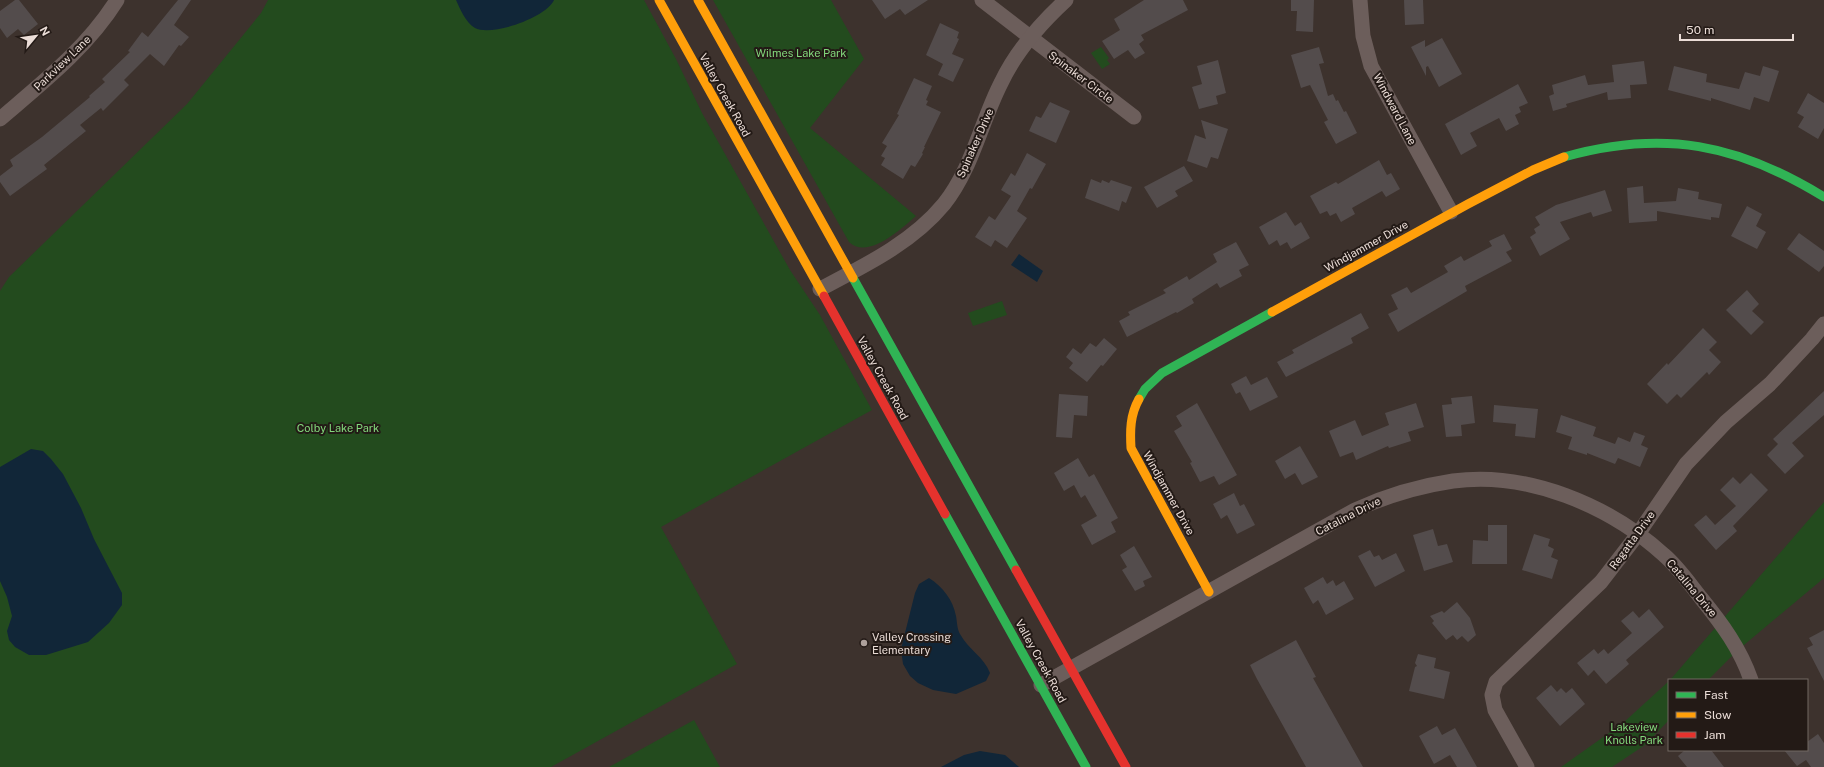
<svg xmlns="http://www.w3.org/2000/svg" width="1824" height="767" viewBox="0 0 1824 767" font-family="'Public Sans',sans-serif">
<rect width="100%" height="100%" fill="#3d322d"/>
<!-- green -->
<g fill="#234b1e">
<polygon points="268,0 644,0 676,59 702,113 790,270 820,315 872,410 661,527 737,664 551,767 0,767 0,291 9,277 187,104 261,13"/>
<path d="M 713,0 L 831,0 L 864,59 L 810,128 L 916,216 C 901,229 868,260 849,242 Z"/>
<polygon points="1101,47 1109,58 1107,60 1110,64 1102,69 1091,53"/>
<polygon points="1002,301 1007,315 973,326 968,313"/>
<polygon points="1824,502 1824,578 1738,650 1708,680 1670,680"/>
<polygon points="1669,681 1669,720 1645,745 1612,767 1561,767 1623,723"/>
<polygon points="694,720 720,767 609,767"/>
</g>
<!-- water -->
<g fill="#112638">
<path d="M 456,0 L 554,0 C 547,17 492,37 475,28 C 466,23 460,9 456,0 Z"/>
<polygon points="1019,254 1043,271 1037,282 1011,265"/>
<polygon points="31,449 43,451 51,459 63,474 81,508 94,539 122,593 122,605 109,623 88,642 46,655 29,655 15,647 9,640 7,631 12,616 7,597 0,581 0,467"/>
<path d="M 929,578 C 943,587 953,600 956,616 C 957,621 957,629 960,634 C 968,649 984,657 990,673 L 986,681 L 956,694 L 933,690 L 918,683 L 910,676 L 903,664 L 901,649 L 915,593 L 919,584 Z"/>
<polygon points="980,751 1005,755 1019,767 941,767 964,755"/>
</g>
<!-- building -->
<g fill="#534c4c">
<polygon points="15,0 19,0 38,24 24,35 18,29 7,38 0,28 0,11"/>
<polygon points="178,0 191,0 174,25 189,37 181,46 179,45 164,66 150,54 124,80 129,85 103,111 101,108 80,125 86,131 44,165 47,169 10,196 0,182 0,176 13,166 10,160 42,137 90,97 89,96 105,82 102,79 130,52 128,51 142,32 148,37"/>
<polygon points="872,0 928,0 905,15 900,9 885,19"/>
<polygon points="1144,0 1183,0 1188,10 1141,35 1144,40 1139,44 1145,53 1135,59 1128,50 1114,59 1102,41 1120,30 1114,19"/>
<polygon points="1291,0 1314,0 1313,32 1296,31 1297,11 1291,11"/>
<polygon points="1404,0 1423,0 1424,24 1405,25"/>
<polygon points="940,23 959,32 957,38 959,39 952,54 964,59 953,82 938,75 943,64 926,55"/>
<polygon points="1442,38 1462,74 1439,87 1428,66 1426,67 1426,76 1411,47 1425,40 1425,47"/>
<polygon points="1319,47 1324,63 1319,64 1328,96 1333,94 1336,101 1338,100 1344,112 1346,111 1357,133 1336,144 1324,122 1328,120 1310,85 1301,88 1291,55"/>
<polygon points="1218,60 1226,93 1216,96 1218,104 1199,109 1192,87 1202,84 1197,66"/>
<polygon points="1644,61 1647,84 1630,85 1631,98 1608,100 1607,92 1566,104 1567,107 1553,111 1549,96 1554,94 1552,85 1585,75 1588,85 1614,82 1612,65"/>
<polygon points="1674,66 1707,74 1706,82 1739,89 1745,72 1760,76 1763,66 1779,71 1769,102 1754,97 1750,110 1711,98 1711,101 1668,90"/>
<polygon points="914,78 932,86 926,100 928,101 926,105 941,112 924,147 925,147 922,153 923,154 915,167 911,165 903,179 881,165 885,158 881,156 887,146 882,143 899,115 897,114"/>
<polygon points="1518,84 1528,103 1519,107 1521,112 1515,115 1519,124 1506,131 1499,118 1470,133 1477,146 1461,155 1445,124"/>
<polygon points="1808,93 1824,103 1824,128 1818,139 1798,127 1804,117 1797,113"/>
<polygon points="1050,102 1070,111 1056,143 1029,131 1036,116 1041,118"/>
<polygon points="1201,120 1228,129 1218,159 1211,157 1207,168 1187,161 1195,135 1206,139"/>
<polygon points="1027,153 1046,164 1032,189 1030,188 1017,211 1027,218 1007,248 995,240 991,247 975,237 989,216 995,220 1011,196 1001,190 1011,173 1015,176"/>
<polygon points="1379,160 1387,175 1391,173 1400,189 1386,197 1382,191 1352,208 1355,214 1341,222 1336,213 1330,216 1327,211 1320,214 1310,196 1336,182 1338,184"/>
<polygon points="1184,166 1193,181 1175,191 1178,196 1157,208 1144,187"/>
<polygon points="1091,179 1101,183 1102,180 1109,183 1111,180 1132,187 1126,203 1122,201 1119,211 1085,198"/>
<polygon points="1643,186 1644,203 1676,201 1678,188 1699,192 1698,199 1722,204 1719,218 1711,217 1711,220 1657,211 1657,221 1629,223 1627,188"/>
<polygon points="1605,190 1612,211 1593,217 1591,212 1560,222 1570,239 1540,256 1530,237 1536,233 1534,229 1540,225 1535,217 1556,205"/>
<polygon points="1747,206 1762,214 1756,226 1766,232 1757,249 1731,236"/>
<polygon points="1286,212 1295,226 1301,222 1310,238 1291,249 1287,242 1280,246 1277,240 1269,245 1259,227"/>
<polygon points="1799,233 1824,251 1824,266 1819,272 1787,249"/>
<polygon points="1504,234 1512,249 1506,252 1512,261 1465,286 1467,291 1398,332 1388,314 1398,309 1391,295 1407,287 1411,293 1448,272 1444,266 1461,256 1464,261 1492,246 1489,241"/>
<polygon points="1236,242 1249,265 1239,270 1242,276 1220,288 1217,283 1192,299 1194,303 1177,313 1176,312 1127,337 1119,321 1130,315 1128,312 1166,293 1163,290 1187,276 1189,280 1217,262 1213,254"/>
<polygon points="1747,290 1759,304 1752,311 1764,322 1751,335 1726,310"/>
<polygon points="1361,313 1369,328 1351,338 1353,343 1286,377 1277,362 1294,353 1292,350"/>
<polygon points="1703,328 1717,342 1709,350 1721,362 1709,375 1707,372 1681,398 1677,394 1667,404 1647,384 1667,363 1668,365"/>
<polygon points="1104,338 1117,349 1103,366 1101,365 1087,382 1069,368 1073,363 1066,357 1073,348 1081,354 1090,343 1096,347"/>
<polygon points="1246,376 1251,385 1267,377 1278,397 1250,411 1240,392 1236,394 1231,384"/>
<polygon points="1824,391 1824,415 1792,443 1804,456 1785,474 1767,455 1778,444 1773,439"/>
<polygon points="1059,394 1088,396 1087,416 1074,415 1072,438 1056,437"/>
<polygon points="1472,396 1475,423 1461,425 1462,436 1446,437 1442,405 1452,404 1451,398"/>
<polygon points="1197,403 1237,475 1219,485 1214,476 1200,482 1190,463 1192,462 1174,431 1182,426 1176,416"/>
<polygon points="1416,403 1424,427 1408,432 1411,441 1389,448 1388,446 1356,460 1353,452 1340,457 1329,431 1355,420 1362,436 1389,425 1385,413"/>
<polygon points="1494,405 1538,409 1535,438 1515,436 1516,424 1493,422"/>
<polygon points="1561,415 1596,427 1593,436 1615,444 1618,437 1630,442 1634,432 1645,436 1641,445 1648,448 1640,467 1618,458 1615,464 1587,453 1587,455 1568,449 1572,437 1556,432"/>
<polygon points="1300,446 1318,477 1302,485 1295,473 1285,479 1275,461"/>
<polygon points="1078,458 1089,477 1094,474 1118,518 1111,522 1116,532 1092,545 1081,525 1097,516 1085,495 1081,498 1074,485 1064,491 1054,473"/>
<polygon points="1751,473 1768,490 1733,526 1737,531 1716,550 1694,525 1706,515 1715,525 1736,506 1720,490 1733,477 1740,484"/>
<polygon points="1234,493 1240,506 1244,504 1255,525 1237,534 1227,515 1221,519 1213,504"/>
<polygon points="1488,525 1507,525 1507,564 1472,564 1473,540 1488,541"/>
<polygon points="1433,529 1438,546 1447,544 1453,562 1424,571 1413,535"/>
<polygon points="1534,534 1550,539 1548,546 1554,549 1551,557 1558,560 1552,579 1522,570"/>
<polygon points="1134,546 1152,577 1143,581 1145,586 1135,591 1122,570 1127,567 1120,555"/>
<polygon points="1370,550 1374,557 1379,555 1382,560 1396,553 1405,571 1375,587 1358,556"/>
<polygon points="1323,577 1327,584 1333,580 1336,586 1344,581 1354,599 1326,615 1318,600 1313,604 1304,588"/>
<polygon points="1457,602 1470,618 1476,635 1468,642 1462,636 1457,640 1453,635 1446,640 1432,623 1434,621 1430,616 1442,611 1444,613"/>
<polygon points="1649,609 1664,627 1626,660 1629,664 1606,684 1594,670 1588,676 1577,663 1594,649 1598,654 1604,649 1608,654 1632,633 1621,621 1633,611 1639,618"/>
<polygon points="1824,630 1824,681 1807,648 1813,645 1809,638"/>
<polygon points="1296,640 1316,677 1313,678 1363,767 1306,767 1257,679 1250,665"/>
<polygon points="1418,654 1436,658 1434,668 1450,672 1444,699 1409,691 1415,667 1417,666 1415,663"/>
<polygon points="1551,685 1557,692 1561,688 1566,693 1572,688 1585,704 1560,726 1536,698"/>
<polygon points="1437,726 1442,735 1455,728 1477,767 1457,767 1450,755 1434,764 1419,736"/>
<polygon points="1818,734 1824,743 1824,767 1811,767 1806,760 1797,766 1784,750 1807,750 1807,742"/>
<polygon points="1685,750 1711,750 1724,767 1687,767 1678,756"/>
</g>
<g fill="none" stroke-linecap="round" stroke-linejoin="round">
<!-- street -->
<g stroke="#6c5e5b" stroke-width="15">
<polyline points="982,0 1134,117"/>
<polyline points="1360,0 1363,36 1371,66 1451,212"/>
<path d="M 0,119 C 42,83 87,48 117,0"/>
<path d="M 820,289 C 864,266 912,243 944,204 C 972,169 981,122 1001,83 C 1016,51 1040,24 1066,0"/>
<path d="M 1041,685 L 1355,510 C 1386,496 1419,486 1453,481 C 1527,471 1609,505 1664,555 C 1678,567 1689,583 1701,598 C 1722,624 1740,648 1751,680"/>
<polyline points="1527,767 1495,710 1492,695 1496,682 1601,582 1638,534 1686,464 1726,422 1770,384 1812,339 1824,324"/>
</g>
<!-- fast -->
<g stroke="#30b455" stroke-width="9">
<path d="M 1564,157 C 1663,129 1738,144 1824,197"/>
<polyline points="853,278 1016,570"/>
<polyline points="1139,399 1145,389 1162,373 1272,312"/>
<polyline points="945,514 1086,767"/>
</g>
<!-- slow -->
<g stroke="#ff9f0a" stroke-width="9">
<polyline points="659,0 824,296"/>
<polyline points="698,0 853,278"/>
<polyline points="1272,312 1468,204 1533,170 1564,157"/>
<path d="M 1139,399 C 1130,415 1130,431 1131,448 L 1209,592"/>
</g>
<!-- jam -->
<g stroke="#e5322d" stroke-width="9">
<polyline points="824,296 945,514"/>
<polyline points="1016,570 1126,767"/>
</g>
</g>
<!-- markers -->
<circle fill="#aea19c" stroke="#231a16" stroke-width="1.5" cx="864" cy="643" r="4"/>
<g text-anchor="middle" stroke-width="4" stroke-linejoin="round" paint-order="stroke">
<!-- park labels -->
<g font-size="11" fill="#83d87c" stroke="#231a16">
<text x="801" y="57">Wilmes Lake Park</text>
<text x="338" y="432">Colby Lake Park</text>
<text x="1634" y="731">Lakeview<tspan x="1634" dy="13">Knolls Park</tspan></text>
</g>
<!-- street labels -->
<g font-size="11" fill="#ebddd7" stroke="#231a16">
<text transform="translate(62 63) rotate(-44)" y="4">Parkview Lane</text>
<text transform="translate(1081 77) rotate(37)" y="4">Spinaker Circle</text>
<text transform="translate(725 95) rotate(61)" y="4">Valley Creek Road</text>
<text transform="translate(1395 109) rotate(62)" y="4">Windward Lane</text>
<text transform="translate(975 143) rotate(-66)" y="4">Spinaker Drive</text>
<text transform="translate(1366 246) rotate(-29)" y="4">Windjammer Drive</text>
<text transform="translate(883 378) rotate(61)" y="4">Valley Creek Road</text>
<text transform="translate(1169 493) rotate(61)" y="4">Windjammer Drive</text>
<text transform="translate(1348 516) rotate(-27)" y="4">Catalina Drive</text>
<text transform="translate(1632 540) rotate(-54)" y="4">Regatta Drive</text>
<text transform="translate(1692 588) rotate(50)" y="4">Catalina Drive</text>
<text transform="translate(1041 661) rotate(61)" y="4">Valley Creek Road</text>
</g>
<!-- poi labels -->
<g font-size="11" fill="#ebddd7" stroke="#231a16" text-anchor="start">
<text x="872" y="641">Valley Crossing<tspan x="872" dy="13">Elementary</tspan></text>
</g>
</g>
<!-- legend -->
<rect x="1668" y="679" width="140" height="72" fill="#231a16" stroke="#736863"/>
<rect x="1676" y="692" width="20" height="6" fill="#30b455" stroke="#736863"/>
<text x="1704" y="699" font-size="12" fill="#ebddd7">Fast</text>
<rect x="1676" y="712" width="20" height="6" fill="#ff9f0a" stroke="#736863"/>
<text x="1704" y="719" font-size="12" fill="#ebddd7">Slow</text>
<rect x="1676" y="732" width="20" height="6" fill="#e5322d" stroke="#736863"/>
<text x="1704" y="739" font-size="12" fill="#ebddd7">Jam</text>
<!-- north arrow -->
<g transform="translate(36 36) rotate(61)" stroke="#231a16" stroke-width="3" paint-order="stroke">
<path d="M0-3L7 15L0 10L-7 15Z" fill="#ebddd7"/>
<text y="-6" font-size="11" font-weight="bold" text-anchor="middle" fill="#ebddd7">N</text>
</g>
<!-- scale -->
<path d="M1680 34v6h113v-6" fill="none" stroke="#ebddd7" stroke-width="2"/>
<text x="1686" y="34" font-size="12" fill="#ebddd7" stroke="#231a16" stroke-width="3" paint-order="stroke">50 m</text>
</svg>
